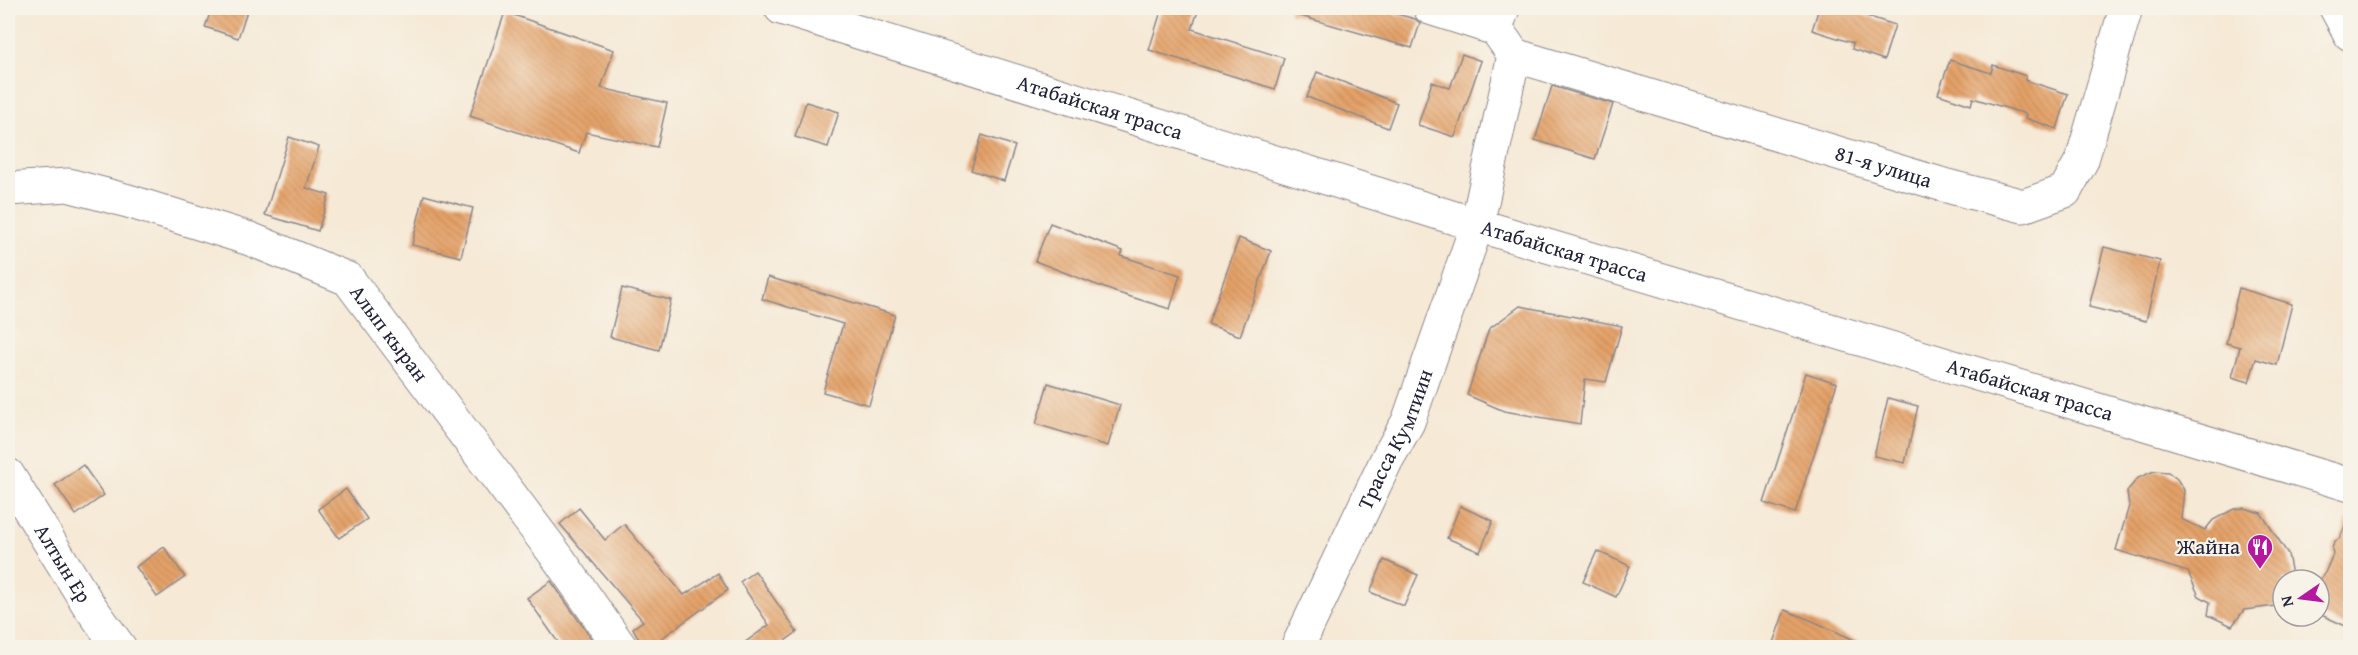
<svg xmlns="http://www.w3.org/2000/svg" width="2358" height="655" viewBox="0 0 2358 655" font-family="'Gentium Book Plus',serif">
<defs>
<pattern id="building-back-hatch" width="6" height="6" patternUnits="userSpaceOnUse" patternTransform="scale(1.5)"><rect width="6" height="6" fill="#e4a168"/><path d="M-1 5l2 2M0 0l6 6M5-1l2 2" fill="none" stroke="#c38a5b"/></pattern>
</defs>
<rect width="100%" height="100%" fill="#f7f3e8"/>
<filter id="ink" filterUnits="userSpaceOnUse"><feTurbulence type="fractalNoise" baseFrequency=".0167" numOctaves="2"/><feDisplacementMap in="SourceGraphic" scale="12" xChannelSelector="R" yChannelSelector="G"/><feConvolveMatrix kernelMatrix="1 2 1 2 8 2 1 2 1" color-interpolation-filters="sRGB"/></filter>
<filter id="wash" filterUnits="userSpaceOnUse"><feTurbulence type="fractalNoise" baseFrequency=".008" numOctaves="4" result="noise"/><feDisplacementMap in="SourceGraphic" scale="24" xChannelSelector="R" yChannelSelector="G"/><feGaussianBlur stdDeviation="1.35" result="paint"/><feColorMatrix in="noise" values="0 0 0 0 0 0 0 0 0 0 0 0 0 0 0 0 0 1.4 0 .05"/><feComposite in="paint" operator="in"/></filter>
<g filter="url(#wash)">
<rect width="100%" height="100%" fill="#f6e9d6"/>
<g id="blocks">
<!-- building -->
<g fill="url(#building-back-hatch)">
<polygon points="212,8 248,8 238,38 205,27"/>
<polygon points="1162,8 1199,8 1192,29 1284,58 1275,89 1149,50"/>
<polygon points="1290,8 1375,8 1415,19 1420,23 1412,48 1290,13"/>
<polygon points="1819,8 1855,8 1854,12 1895,25 1884,60 1852,49 1853,43 1812,30"/>
<polygon points="505,12 614,50 601,88 667,103 657,147 586,132 579,153 470,116"/>
<polygon points="1462,54 1481,61 1455,137 1418,125 1432,82 1450,88"/>
<polygon points="1950,60 1991,73 1993,65 2026,76 2025,80 2068,94 2057,129 2025,118 2026,114 1973,98 1971,105 1938,94"/>
<polygon points="1317,72 1397,103 1388,128 1307,97"/>
<polygon points="1552,86 1613,104 1595,159 1535,140"/>
<polygon points="806,102 839,112 828,147 795,137"/>
<polygon points="982,135 1015,146 1004,181 971,170"/>
<polygon points="289,137 319,147 306,188 329,195 318,231 265,215"/>
<polygon points="424,195 473,208 461,257 412,245"/>
<polygon points="1050,223 1123,251 1121,256 1180,275 1170,309 1115,292 1035,261"/>
<polygon points="1239,238 1271,251 1240,336 1208,324"/>
<polygon points="2104,247 2160,261 2146,321 2089,307"/>
<polygon points="768,277 895,315 869,405 823,392 843,324 762,299"/>
<polygon points="622,288 671,300 659,350 610,337"/>
<polygon points="2239,288 2292,304 2277,365 2256,359 2249,382 2232,377 2240,347 2226,343"/>
<polygon points="1520,306 1622,326 1606,382 1585,379 1580,424 1504,411 1467,395 1489,329"/>
<polygon points="1806,373 1837,383 1795,513 1764,503"/>
<polygon points="1048,383 1120,405 1108,446 1036,424"/>
<polygon points="1888,398 1918,406 1905,463 1874,456"/>
<polygon points="83,465 104,495 76,515 55,485"/>
<polygon points="2154,471 2168,472 2177,479 2184,490 2181,519 2205,530 2213,520 2234,509 2244,508 2261,513 2288,554 2293,580 2283,580 2283,599 2275,606 2244,610 2232,626 2208,615 2210,602 2199,596 2188,572 2116,550 2129,506 2127,491 2138,478"/>
<polygon points="346,489 367,519 339,538 318,509"/>
<polygon points="1460,506 1493,521 1480,552 1447,538"/>
<polygon points="579,508 605,540 624,524 684,595 718,573 728,590 662,638 666,648 643,648 633,628 643,621 560,524"/>
<polygon points="2350,514 2350,628 2319,614 2319,580 2325,573 2333,554 2332,549 2334,542 2340,538"/>
<polygon points="164,547 185,577 157,597 136,567"/>
<polygon points="1597,551 1630,566 1616,597 1583,582"/>
<polygon points="1384,560 1418,575 1404,606 1370,592"/>
<polygon points="755,571 797,632 775,648 737,648 769,625 740,582"/>
<polygon points="551,581 598,648 562,648 527,598"/>
<polygon points="1785,610 1808,619 1872,648 1771,648"/>
</g>
</g>
</g>
<g filter="url(#ink)">
<use href="#blocks" fill-opacity="0" stroke="#8c8688" stroke-width="1.5"/>
<g fill="none" stroke-linecap="round" stroke-linejoin="round">
<!-- minor casing -->
<g stroke="#8c8688" stroke-width="35">
<g id="minor">
<polyline points="1430,8 1496,29"/>
<polyline points="2336,8 2350,34"/>
<path id="s1" d="M 1514,55 L 1947,186 L 2023,206 L 2065,191 L 2082,160 L 2126,8"/>
<path id="s2" d="M 8,189 L 68,185 L 128,201 L 250,239 L 348,279 L 558,558 L 621,648"/>
<path id="s3" d="M 8,475 L 88,604 L 120,648"/>
<path id="s4" d="M 1297,648 L 1387,459 L 1408,422 L 1477,225 L 1514,55 L 1496,29 L 1503,8"/>
</g>
</g>
<!-- major casing -->
<g stroke="#8c8688" stroke-width="35">
<g id="major">
<path id="s5" d="M 781,8 L 1477,225 L 2350,485"/>
</g>
</g>
<!-- minor -->
<use href="#minor" stroke="#fff" stroke-width="33"/>
<!-- major -->
<use href="#major" stroke="#fff" stroke-width="33"/>
</g>
</g>
<!-- icons -->
<defs>
<g id="restaurant-pin" transform="scale(1.35)"><path d="M0 17L-7.5 6A9.5 9.5 0 1 1 7.5 6Z" fill="#b5179e" stroke="#f7f3e8"/><path d="M-5-6h1v4h1v-4h1v4h1v-4h1v5L-1.5 .5V6h-2V.5L-5-1ZM5-6V6H3V1.5H1.5Q1.5-4 5-6Z" fill="#fff"/></g>
</defs>
<g fill-rule="evenodd">
<use href="#restaurant-pin" x="2260" y="547"/>
</g>
<g text-anchor="middle" stroke-width="4.5" stroke-linejoin="round" paint-order="stroke">
<!-- street labels -->
<g font-size="21" fill="#22223b" stroke="#f7f3e8">
<text dy="7" stroke="none"><textPath href="#s5" startOffset="334">Атабайская трасса</textPath></text>
<text dy="7" stroke="none"><textPath href="#s1" startOffset="386">81-я улица</textPath></text>
<text dy="7" stroke="none"><textPath href="#s5" startOffset="820">Атабайская трасса</textPath></text>
<text dy="7" stroke="none"><textPath href="#s2" startOffset="424">Алып кыран</textPath></text>
<text dy="7" stroke="none"><textPath href="#s5" startOffset="1306">Атабайская трасса</textPath></text>
<text dy="7" stroke="none"><textPath href="#s4" startOffset="231">Трасса Кумтиин</textPath></text>
<text dy="7" stroke="none"><textPath href="#s3" startOffset="104">Алтын Ер</textPath></text>
</g>
<!-- poi labels -->
<g font-size="21" fill="#22223b" stroke="#f7f3e8" text-anchor="end">
<text x="2240" y="554">Жайна</text>
</g>
</g>
<!-- margin -->
<rect width="2358" height="655" fill="none" stroke="#f7f3e8" stroke-width="30"/>
<!-- north arrow -->
<g transform="translate(2301 598) rotate(256)"><circle r="28" fill="#f7f3e8" stroke="#a29fa3" stroke-width="1.5"/>
<path d="M0-4.5L10 22L0 15L-10 22Z" fill="#b5179e"/>
<text y="-9" font-size="16" font-weight="bold" text-anchor="middle" fill="#22223b">N</text>
</g>
</svg>
